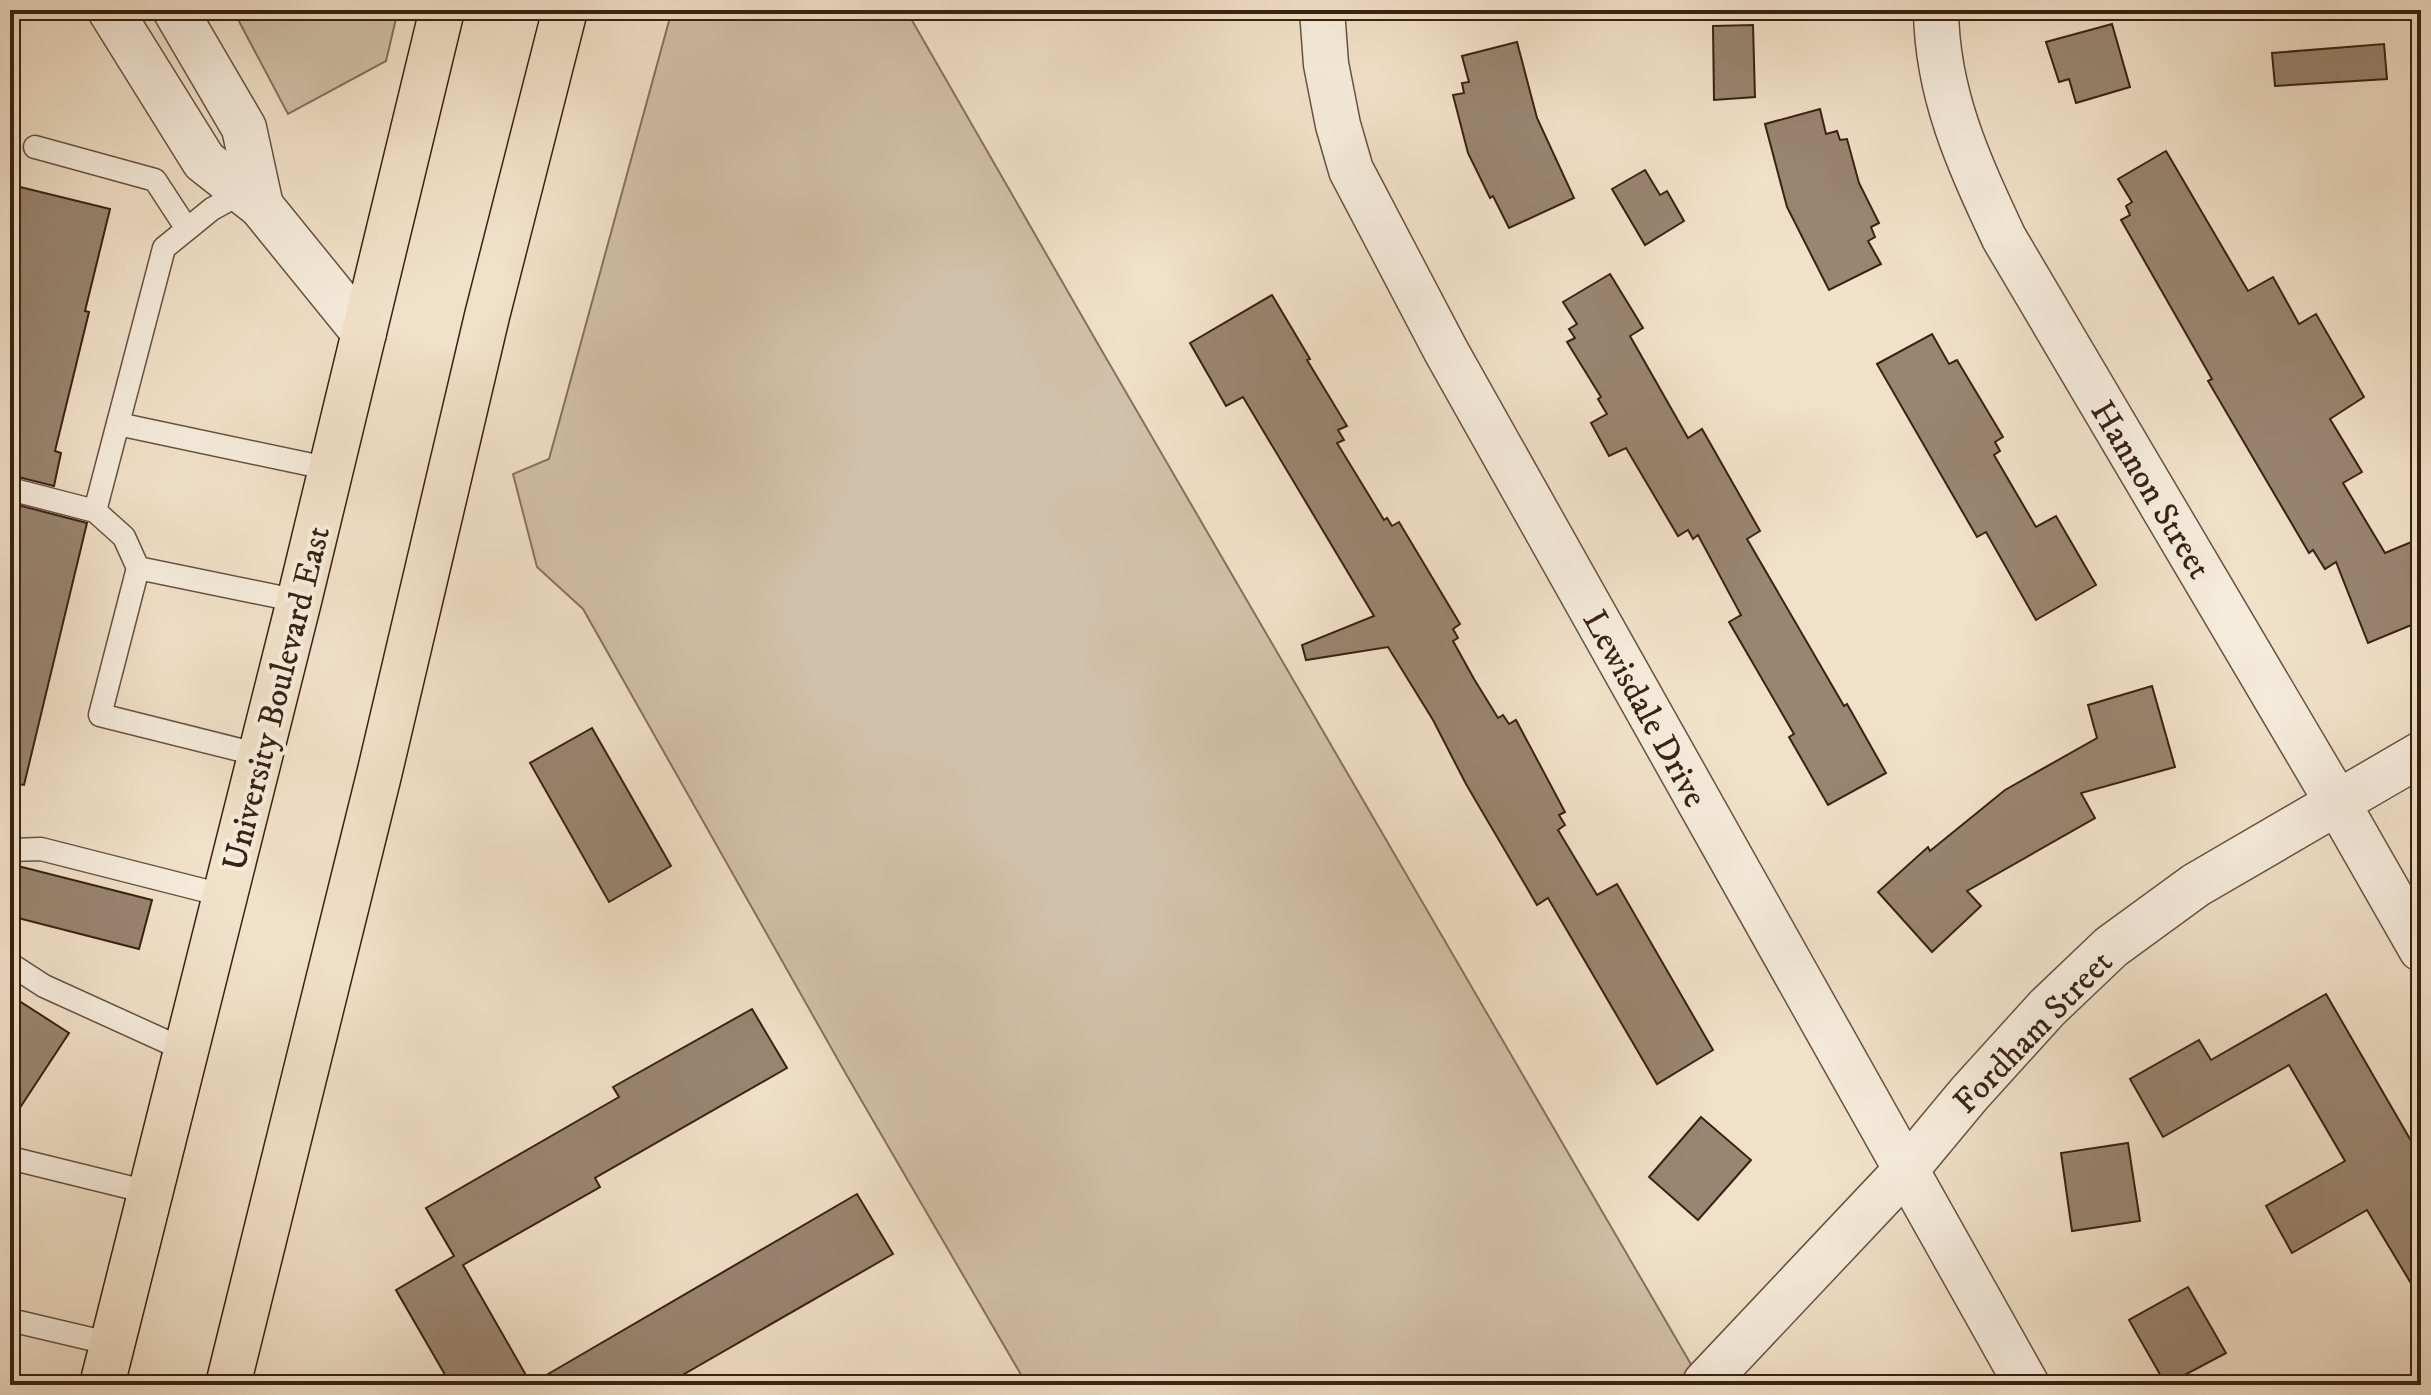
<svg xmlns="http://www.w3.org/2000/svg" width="2431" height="1395" viewBox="0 0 2431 1395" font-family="'IM FELL DW Pica',serif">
<rect width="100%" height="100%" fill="#f1e1c9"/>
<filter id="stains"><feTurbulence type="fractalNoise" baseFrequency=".0025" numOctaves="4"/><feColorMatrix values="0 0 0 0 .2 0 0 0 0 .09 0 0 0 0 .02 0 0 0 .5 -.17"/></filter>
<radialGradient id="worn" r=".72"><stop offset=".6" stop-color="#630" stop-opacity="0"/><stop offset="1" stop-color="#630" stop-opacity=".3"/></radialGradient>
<!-- green -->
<g fill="#d2c1aa" stroke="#86725e" stroke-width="2">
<polygon points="233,10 398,10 386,61 288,114"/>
<polygon points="672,10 906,10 1102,351 1703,1385 1027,1385 846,1074 583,609 537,567 513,474 549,459"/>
</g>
<!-- building -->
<g fill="#998571" stroke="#392212" stroke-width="2">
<polygon points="2112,24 2130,87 2076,103 2069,79 2059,82 2046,42"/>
<polygon points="1753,25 1755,97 1714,100 1713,26"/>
<polygon points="1517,42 1537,118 1574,198 1509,228 1493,196 1490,198 1468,153 1453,95 1464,93 1462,83 1469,82 1462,56"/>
<polygon points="2384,44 2387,79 2275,86 2272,53"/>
<polygon points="1820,109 1826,134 1837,131 1840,140 1847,139 1859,183 1879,223 1871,227 1875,237 1868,241 1881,264 1829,290 1787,207 1765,124"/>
<polygon points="2166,151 2248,291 2273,277 2299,324 2316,314 2364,397 2330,419 2362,472 2343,483 2385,553 2421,538 2421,621 2368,643 2336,562 2325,569 2313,550 2309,553 2208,381 2212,379 2121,220 2130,215 2126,206 2132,202 2118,179"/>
<polygon points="1645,170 1660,195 1667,191 1684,221 1645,245 1612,189"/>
<polygon points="16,186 110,209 85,311 89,312 55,451 61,453 54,486 10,475 10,209"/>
<polygon points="1610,274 1643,328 1630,336 1688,438 1702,429 1760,531 1747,539 1844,706 1847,704 1886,773 1828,805 1789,737 1794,734 1729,622 1741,615 1698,535 1693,539 1688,530 1678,536 1626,448 1609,456 1591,423 1607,414 1598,399 1601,397 1567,342 1575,338 1569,329 1577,324 1563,302"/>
<polygon points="1272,295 1310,359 1307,360 1347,426 1338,430 1344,440 1337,443 1384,520 1387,518 1392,526 1399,522 1460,624 1453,629 1458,638 1453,641 1474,679 1498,718 1503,715 1509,724 1516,720 1565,812 1559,815 1565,825 1558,830 1597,895 1617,884 1713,1050 1657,1084 1548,898 1537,905 1466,784 1433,720 1388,647 1306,660 1302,645 1374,616 1243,397 1226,406 1190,343"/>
<polygon points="1932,334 1949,364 1957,360 2003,437 1995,442 2000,451 1994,455 2036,527 2056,516 2096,585 2036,620 1986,532 1977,537 1877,364"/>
<polygon points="10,503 87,523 24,785 10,783"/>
<polygon points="2152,686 2175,767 2081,793 2095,818 1967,891 1981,906 1932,952 1878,892 1928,847 1930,851 2005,790 2097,738 2088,705"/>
<polygon points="592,728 671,866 609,902 530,763"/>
<polygon points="10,864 152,900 139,949 10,916"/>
<polygon points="2326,994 2421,1158 2421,1300 2367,1210 2292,1253 2266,1206 2345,1161 2289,1065 2163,1137 2130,1079 2199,1040 2211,1060"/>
<polygon points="10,995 69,1033 10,1123"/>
<polygon points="752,1009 787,1068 595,1178 600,1187 463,1265 531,1384 857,1194 893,1254 665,1385 451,1385 396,1290 454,1256 426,1208 619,1097 613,1087"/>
<polygon points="1701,1117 1751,1160 1698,1220 1649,1177"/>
<polygon points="2128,1143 2140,1221 2072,1231 2061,1153"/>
<polygon points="2188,1287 2226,1353 2166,1385 2129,1320"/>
</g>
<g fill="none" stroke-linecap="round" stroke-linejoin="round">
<!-- service casing -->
<g stroke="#675240" stroke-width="25">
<g id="service">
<polyline points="35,147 155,180 187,229"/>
<polyline points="118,424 331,469"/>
<polyline points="10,489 95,511 124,537 138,568"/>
<polyline points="95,511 164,248 212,209 243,192"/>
<polyline points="260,755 100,715 138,568 299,601"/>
<polyline points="10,850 41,849 226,896"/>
<polyline points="10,964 44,986 187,1051"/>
<polyline points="10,1158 152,1193"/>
<polyline points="10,1320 112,1344"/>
</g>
</g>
<!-- minor casing -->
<g stroke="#675240" stroke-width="47">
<g id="minor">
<polyline points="110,10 204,161 261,206 364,333"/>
<polyline points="175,10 244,128 261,206"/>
<polyline points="1322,10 1326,64 1338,125 1351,170 1446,351 2027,1385"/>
<path d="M 1936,10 C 1937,95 1969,163 2004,238 L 2337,802 L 2421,949"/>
<polyline points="1705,1383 1905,1171 1969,1094 2047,1008 2111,947 2196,885 2421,754"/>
</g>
</g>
<!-- primary casing -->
<g stroke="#392212" stroke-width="47">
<g id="primary">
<polyline points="102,1385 299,601 442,10"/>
<polyline points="228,1385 379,775 487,316 565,10"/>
</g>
</g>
<!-- service -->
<use href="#service" stroke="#f6ecdc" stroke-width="22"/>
<!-- minor -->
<use href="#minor" stroke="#f6ecdc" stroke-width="44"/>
<!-- primary -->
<use href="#primary" stroke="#f1e1c9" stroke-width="44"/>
</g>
<g text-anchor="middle" stroke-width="8" stroke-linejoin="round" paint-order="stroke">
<!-- street labels -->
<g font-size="34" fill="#392212" stroke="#f6ecdc">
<text transform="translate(2152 489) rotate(59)" y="12">Hannon Street</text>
<text transform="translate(275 698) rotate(-76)" y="12">University Boulevard East</text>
<text transform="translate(1646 708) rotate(61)" y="12">Lewisdale Drive</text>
<text transform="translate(2032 1031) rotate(-46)" y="12">Fordham Street</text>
</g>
</g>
<!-- margin -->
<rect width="2431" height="1395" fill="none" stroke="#f1e1c9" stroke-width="40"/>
<rect x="12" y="12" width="2407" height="1371" fill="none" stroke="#392212" stroke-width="4"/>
<rect x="20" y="20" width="2391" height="1355" fill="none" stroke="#392212" stroke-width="2"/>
<rect width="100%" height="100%" filter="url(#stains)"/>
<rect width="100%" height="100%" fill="url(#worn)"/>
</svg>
